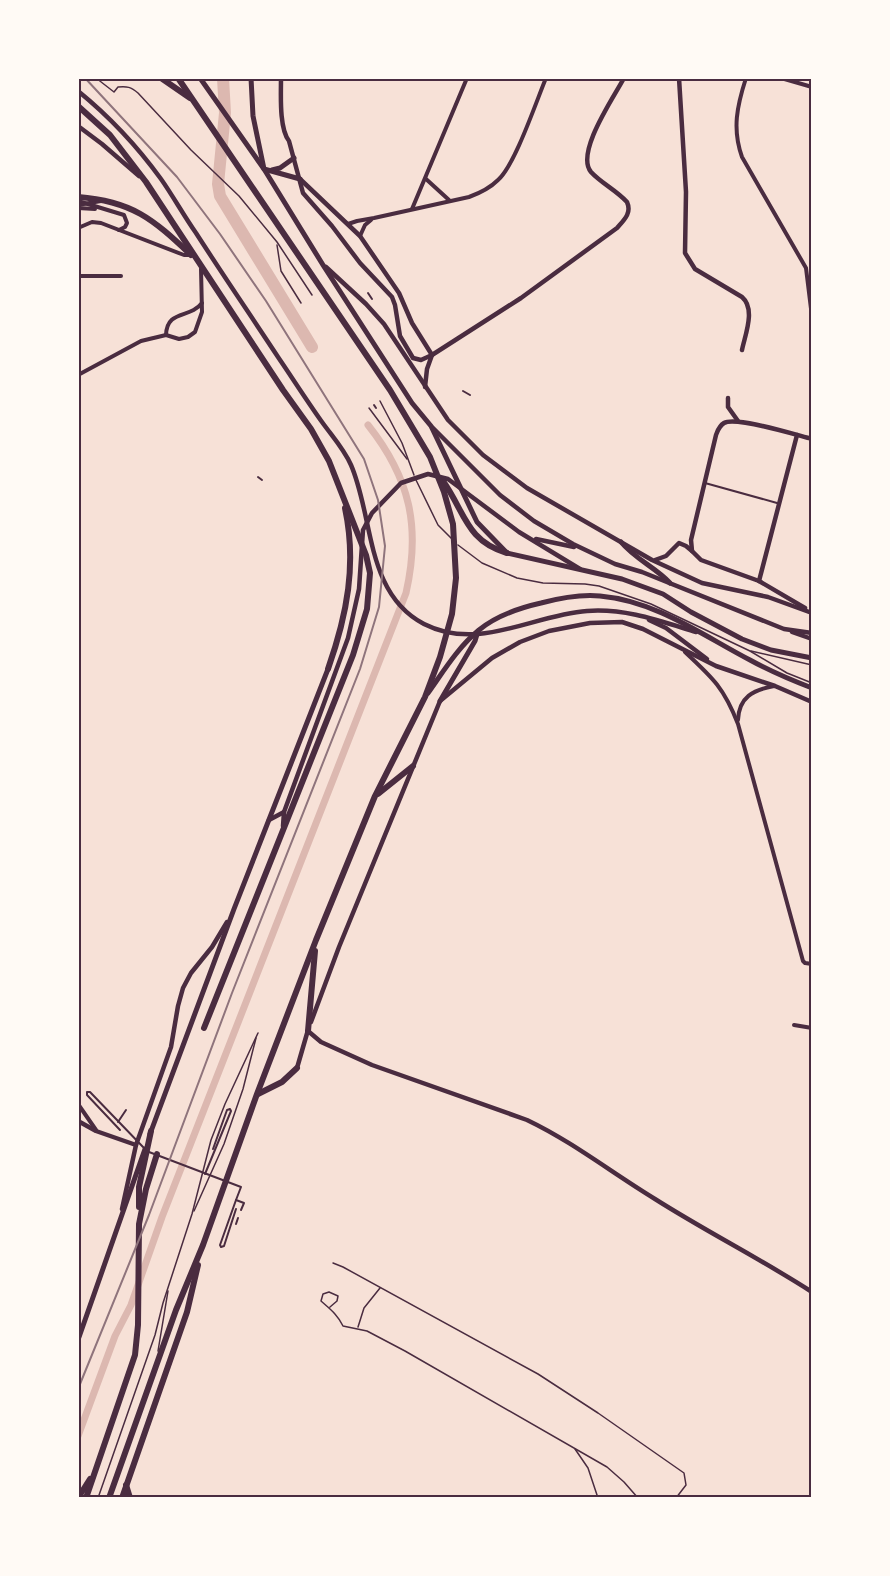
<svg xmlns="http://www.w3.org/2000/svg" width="890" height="1576" viewBox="0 0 890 1576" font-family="'Open Sans',sans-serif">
<rect width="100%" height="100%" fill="#f7e1d7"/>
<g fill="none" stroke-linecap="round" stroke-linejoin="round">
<!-- canal -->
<path stroke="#dcb8b0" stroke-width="7" d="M 78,1436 L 115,1336 L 131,1305 L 162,1217 L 406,593 C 421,527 410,478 368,425"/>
<!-- river -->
<polyline stroke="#dcb8b0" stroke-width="12" points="223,78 225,113 218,184 220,196 312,347"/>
<!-- service -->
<g stroke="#4a2c40" stroke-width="1.5">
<path d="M 96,78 L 114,92 L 118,87 C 127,86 131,87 138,93 L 191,150 L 239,196 L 277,242 L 312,295"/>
<polyline points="277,245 281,271 301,303"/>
<polyline points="380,401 402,443 414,475"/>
<polyline points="369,408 407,459"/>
<polyline points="416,480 438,525 452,539"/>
<polyline points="458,545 482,563 517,578 543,583 585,584 599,586 651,604 750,651 787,673 812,683"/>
<polyline points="751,651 812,665"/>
<polyline points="194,1211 224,1144 243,1089 256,1038"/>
<polyline points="333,1263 343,1267 538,1374 598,1413 684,1473 686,1485 676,1498"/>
<path d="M 330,1307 L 337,1301 L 338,1296 L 329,1292 L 323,1294 L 321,1301 C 330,1309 338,1315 343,1326 L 367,1331 L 405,1351 L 607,1467 L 624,1482 L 638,1498"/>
<polyline points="358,1327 364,1308 380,1288"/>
<polyline points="158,1351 168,1291"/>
<polyline points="575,1449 588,1468 598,1498"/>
<polyline points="98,1498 155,1335 163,1303 192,1214 211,1140 225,1104 258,1033"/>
<polyline points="619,1498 623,1498"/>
</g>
<!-- pedestrian -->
<g stroke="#4a2c40" stroke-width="2">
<polyline points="368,293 372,299"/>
<polyline points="463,391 470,395"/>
<polyline points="374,405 376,408"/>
<polyline points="258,477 262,480"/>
<polyline points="705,483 777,503"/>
<polyline points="118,1122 126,1110"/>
<polyline points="120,1130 87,1095 87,1092 90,1092 144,1148"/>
<polyline points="149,1152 241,1187 236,1200 244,1203 241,1210"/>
<polyline points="205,1174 231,1111 230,1109 227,1110 213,1149"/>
<polyline points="236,1200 220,1245 221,1247 224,1246 236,1209"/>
<polyline points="236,1224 238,1218"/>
</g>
<!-- minor -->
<g stroke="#4a2c40" stroke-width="4">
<path d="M 746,78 C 737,106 732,129 742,157 L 806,268 L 812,317"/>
<polyline points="781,78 812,87"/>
<polyline points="426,179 449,200"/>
<polyline points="78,201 124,215 127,223 125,227 119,230"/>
<polyline points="78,205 101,201"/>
<polyline points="78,208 95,209"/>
<polyline points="412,209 467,78"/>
<path d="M 348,224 L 357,221 L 374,218 L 469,197 C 480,193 490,188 498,180 C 515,165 536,102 546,78"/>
<polyline points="78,228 92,222 101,223 184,255 189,255"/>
<polyline points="360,236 365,225 371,220"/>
<polyline points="78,276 121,276"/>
<path d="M 166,335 C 167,309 190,319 202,303"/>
<polyline points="78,375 141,341 166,335 179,339 188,337 195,332 202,312 201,269"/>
<path d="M 685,652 C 713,678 724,688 738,724 L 803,961 L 805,963 L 812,964"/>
<path d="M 738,720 C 739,697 753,690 774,686"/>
<polyline points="794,1025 812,1028"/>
<polyline points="78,1104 96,1130"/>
</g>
<!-- tertiary -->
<g stroke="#4a2c40" stroke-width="4.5">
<path d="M 281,78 C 281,95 279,128 289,141 L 303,193 L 332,226 L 360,263 L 392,297 L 395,305 L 400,336 L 413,358 L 421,360 L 432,355 L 521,298 L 617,228 C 624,220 632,213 627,202 C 616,190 601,183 591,172 C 575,153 614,97 624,78"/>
<path d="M 679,78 L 686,192 L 685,253 L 695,269 L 742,297 C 756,309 745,335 742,350"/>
<polyline points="300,179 360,236 399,293 412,323 432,355"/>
<polyline points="326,267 366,304 384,324 448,420 483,455 527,488 652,560 702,583 768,597 812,613"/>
<polyline points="425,387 427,369 432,355"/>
<polyline points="728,398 728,407 738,421"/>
<polyline points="655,560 666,556 679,543 686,546 692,551"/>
<polyline points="759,581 797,435"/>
<path d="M 805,608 L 759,581 L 701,560 L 692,551 L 691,540 L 716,435 C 718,430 719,426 724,423 C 736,416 796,435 812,439"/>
<polyline points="78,1121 96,1131 136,1145"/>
<polyline points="122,1209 136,1145 171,1047 178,1006 183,988 191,973 212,947 227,922"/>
</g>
<!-- secondary -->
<g stroke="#4a2c40" stroke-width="4.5">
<path d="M 78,91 C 110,117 137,146 161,179 C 173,196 184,216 196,233 C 223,275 251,316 278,357 C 293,379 307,401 322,422 C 332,436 344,449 351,465 C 374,518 365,593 424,624 C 479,652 532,615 587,611 C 625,608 660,621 696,632"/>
<polyline points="78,126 102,144 139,176"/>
<polyline points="433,428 500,495 534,521 573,544 615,564 642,572 784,629 812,633"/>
<polyline points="536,539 574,547"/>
<polyline points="649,620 666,628 707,659"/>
<polyline points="792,632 812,639"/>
<polyline points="269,820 284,812"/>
<polyline points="283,826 284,812 348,638 359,589 363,530 372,513 401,483 428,474 448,479 519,532 580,569"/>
<polyline points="311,1022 339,947 440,701 492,658 520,642 549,631 590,623 622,622 643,629 716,666 775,686 812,702"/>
<path d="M 308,1031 L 321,1042 L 372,1065 L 527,1120 C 573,1142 612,1173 655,1199 C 707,1232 761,1259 812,1292"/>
<polyline points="297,1068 308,1030"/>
</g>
<!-- primary -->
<g stroke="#4a2c40" stroke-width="5">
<polyline points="200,78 264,169 300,179"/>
<polyline points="251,78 253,116 264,169 323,265 412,403 431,426 477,522 507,553 622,579 663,594 691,612 742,639 771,650 812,658"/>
<polyline points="272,170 280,168 294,158"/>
<path d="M 621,542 C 635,559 655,567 670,583"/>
<path d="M 428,693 C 443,672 458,647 479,630 C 497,615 519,608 541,603 C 560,598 580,594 600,596 C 656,601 702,635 750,660 C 770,671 791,680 812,688"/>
<polyline points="440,701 475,641 478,631"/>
<polyline points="150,1134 234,909 328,669"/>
<polyline points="78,1340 145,1149"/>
</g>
<!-- trunk -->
<g stroke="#4a2c40" stroke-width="6">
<polyline points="161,78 190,98"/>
<polyline points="78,106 110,135 146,182 283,390 311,429 329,461 366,555 370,573 367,609 353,655 204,1028"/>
<path d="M 78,197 C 132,201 153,219 191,255"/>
<path d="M 443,481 C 465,512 466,541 507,553"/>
<path d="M 328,669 C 347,615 357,564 345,508"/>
<polyline points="378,794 413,766"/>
<polyline points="308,1031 315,951"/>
<polyline points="258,1094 282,1082 297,1068"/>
<polyline points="139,1207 139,1187 151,1131"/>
<polyline points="126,1485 130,1498"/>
<polyline points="78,1498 90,1479"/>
<polyline points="86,1498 135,1355 138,1325 139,1224 146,1189 157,1154"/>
<polyline points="109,1498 176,1310 203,1245 257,1094 316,940 375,796 425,697 440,657 452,614 456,578 453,524 444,492 430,457 390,390 178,78"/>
<polyline points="122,1498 187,1312 198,1265"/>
</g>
<!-- rail -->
<polyline stroke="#8f747c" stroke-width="2" points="78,1389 149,1215 232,993 360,669 379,607 385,546 378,500 364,459 266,301 220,234 177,177 85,78"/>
</g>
<!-- border -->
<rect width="890" height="1576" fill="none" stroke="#fffaf5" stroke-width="159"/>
<rect x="80" y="80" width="730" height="1416" fill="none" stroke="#4a2c40" stroke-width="2"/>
</svg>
